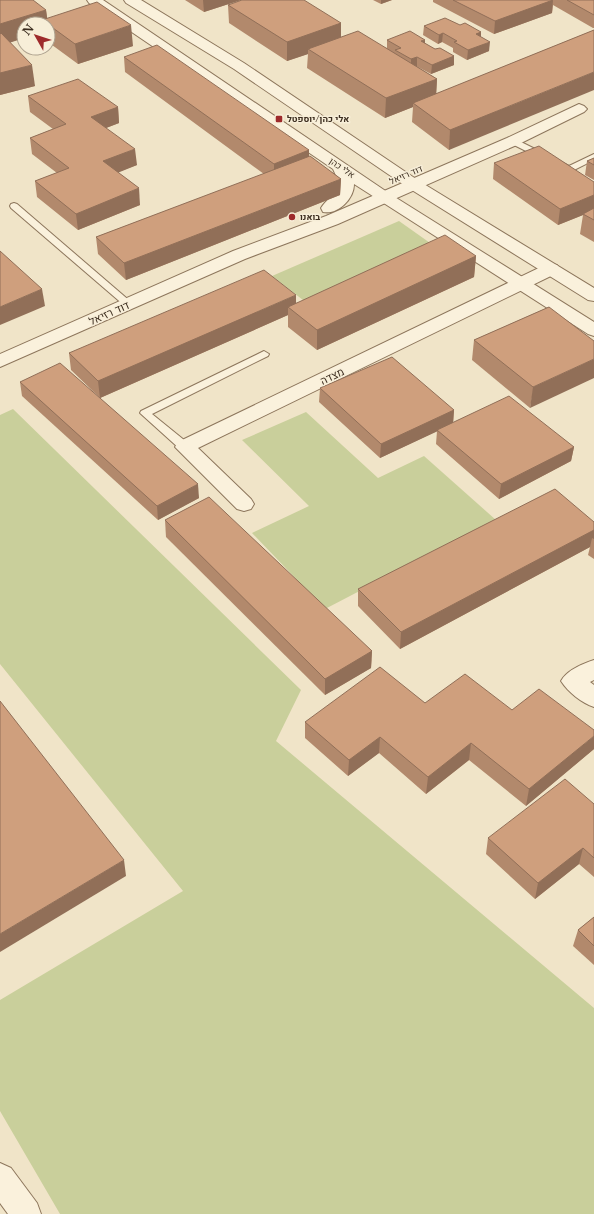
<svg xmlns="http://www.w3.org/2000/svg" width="594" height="1214" viewBox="0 0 594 1214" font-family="'Libre Baskerville',Heebo,serif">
<rect width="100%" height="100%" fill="#f0e4c8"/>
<!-- green -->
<g fill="#c9cf9b">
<polygon points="399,221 440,250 312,307 272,276"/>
<polygon points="13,409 301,690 276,741 594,1008 594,1214 60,1214 0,1111 0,1000 183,891 0,664 0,415"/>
<polygon points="306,412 378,478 424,456 496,520 325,609 252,533 309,506 242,440"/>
</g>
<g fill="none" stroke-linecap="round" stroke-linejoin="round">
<!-- service casing -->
<g stroke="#8d765c" stroke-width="2">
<g id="service">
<polygon points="513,138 569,166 594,154 594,160 572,171 566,171 510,143 509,141"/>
<polygon points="14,203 17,204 131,302 133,304 131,306 125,306 11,208 10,206 11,204"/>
<polygon points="264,351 269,354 268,356 152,414 189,444 190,447 189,450 181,450 140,413 141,411"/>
</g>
</g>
<!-- minor casing -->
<g stroke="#8d765c" stroke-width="2">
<g id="minor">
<polygon points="579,104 584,106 587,109 584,112 519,144 338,224 245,259 0,367 0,354 233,251 326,216 507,138"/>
<polygon points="551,264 557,265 560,269 557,273 198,448 251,499 254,504 251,509 244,511 237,509 175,447 178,442 545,265"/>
<path d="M 594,660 L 594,680 L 590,682 L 594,685 L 594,707 C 582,703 568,692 561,681 C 567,670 582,664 594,660 Z"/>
<polygon points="0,1163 11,1168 37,1203 41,1214 8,1214 0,1203"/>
</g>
</g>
<!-- tertiary casing -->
<g stroke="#8d765c" stroke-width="2">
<g id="tertiary">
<path d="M 87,0 L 103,0 L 390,194 L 594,322 L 594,336 L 588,334 L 354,184 C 354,199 338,215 323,212 L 321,208 C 332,191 346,195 333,169 L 89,3 Z"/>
<polygon points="124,0 141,0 244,63 419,181 594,288 594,301 588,300 407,187 234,69 126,3"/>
</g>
</g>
<!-- service -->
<use href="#service" fill="#faf1dc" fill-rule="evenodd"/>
<!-- minor -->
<use href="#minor" fill="#faf1dc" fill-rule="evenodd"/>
<!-- tertiary -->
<use href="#tertiary" fill="#faf1dc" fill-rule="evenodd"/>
</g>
<!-- wall -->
<g fill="#b2896c">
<polygon points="0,0 46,10 47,18 133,46 78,64 48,42 48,24 24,24 24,38 10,42 35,86 0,95"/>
<polygon points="185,0 241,0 204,12"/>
<polygon points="373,0 392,0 381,4"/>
<polygon points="433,0 594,0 594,28 593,28 553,5 552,13 494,34 433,2"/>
<polygon points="228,5 341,23 341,37 387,48 387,40 425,44 435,49 454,56 454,65 431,74 416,66 437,79 436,94 594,30 449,150 412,122 413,107 385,118 307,68 308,54 287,61 229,23"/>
<polygon points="460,25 481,32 481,37 489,51 467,60 453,52 453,48 442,42 438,44 423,35 424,26"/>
<polygon points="124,57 309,150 309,157 341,179 340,195 126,280 98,254 96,237 264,174 125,72"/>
<polygon points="28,96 118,107 119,123 106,128 137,165 118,172 140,205 78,230 37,197 35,181 57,173 32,154 30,138 53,129 30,112"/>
<polygon points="594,158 594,180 585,175 587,161"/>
<polygon points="494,163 594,182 594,242 580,234 583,215 558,225 493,179"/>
<polygon points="476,256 474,277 317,350 288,327 288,315 100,398 71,370 69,353 296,303"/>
<polygon points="549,307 530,408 472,360 474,340"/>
<polygon points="20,382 199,498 158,520 22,396"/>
<polygon points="320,388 454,410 453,423 574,447 571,461 499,499 436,444 437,431 380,458 319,402"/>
<polygon points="165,520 372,651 371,668 325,695 166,537"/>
<polygon points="594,522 594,559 588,555 590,547 400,649 358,606 358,589"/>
<polygon points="425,703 512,710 594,749 526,806 469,760 426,794 379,753 348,776 305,738 305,722"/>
<polygon points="594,804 594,877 579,864 535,899 486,854 488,838"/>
<polygon points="594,917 594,965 573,946 578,930"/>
</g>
<!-- shaded-wall -->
<g fill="#916f58">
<polygon points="203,0 241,0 204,12"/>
<polygon points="381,0 392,0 381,4"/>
<polygon points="553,0 552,13 494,34 495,21"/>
<polygon points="46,10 48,24 42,20 43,24 24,24 24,38 0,46 0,24"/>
<polygon points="341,23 341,41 308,49 308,54 287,61 287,42"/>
<polygon points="131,25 133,46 78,64 75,44"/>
<polygon points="481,32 481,41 476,34"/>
<polygon points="443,33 442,42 438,44 439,35"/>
<polygon points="425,40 425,49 421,41"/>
<polygon points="490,42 489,51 467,60 468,50"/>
<polygon points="454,56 454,65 431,74 432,65"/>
<polygon points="417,57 417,66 411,68 411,59"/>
<polygon points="32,65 35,86 0,95 0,73"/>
<polygon points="594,72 594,90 449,150 450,130"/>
<polygon points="437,79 436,98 413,103 413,107 385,118 386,98"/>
<polygon points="118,107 119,123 93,133 91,117"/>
<polygon points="135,149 137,165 105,178 103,161"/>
<polygon points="309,150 309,166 274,180 274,164"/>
<polygon points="341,179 340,195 126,280 124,263"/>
<polygon points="139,188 140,205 78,230 76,214"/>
<polygon points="594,195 594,210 583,214 583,215 558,225 560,209"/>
<polygon points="476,256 474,277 317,350 317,330"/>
<polygon points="42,289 45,306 0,325 0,307"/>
<polygon points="296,295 296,312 288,307 288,315 100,398 98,381"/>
<polygon points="594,359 594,378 530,408 533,387"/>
<polygon points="454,410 453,424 380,458 381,444"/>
<polygon points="574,447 571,461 499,499 501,484"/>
<polygon points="198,484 199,498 158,520 157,506"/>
<polygon points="594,530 594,539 592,538 590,547 400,649 401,632"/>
<polygon points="372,651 371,668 325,695 325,679"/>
<polygon points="594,736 594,749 526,806 529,789"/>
<polygon points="380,737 379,753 348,776 349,760"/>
<polygon points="471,743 469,760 426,794 428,777"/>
<polygon points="583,848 579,864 535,899 538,883"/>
<polygon points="124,860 126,876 0,952 0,934"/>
</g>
<!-- building -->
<g fill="#cf9f7d" stroke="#916f58">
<polygon points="0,0 33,0 46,10 0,24"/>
<polygon points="242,0 304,0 341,23 287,42 228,5"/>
<polygon points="453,0 553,0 495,21"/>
<polygon points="567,0 594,0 594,15"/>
<polygon points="97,2 131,25 75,44 42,20"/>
<polygon points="445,18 460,25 465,23 481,32 476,34 490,42 468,50 454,42 457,41 443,33 439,35 424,26"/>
<polygon points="594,30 594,72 450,130 413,103"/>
<polygon points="358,31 437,79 386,98 308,49"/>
<polygon points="410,31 425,40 421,41 435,49 440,48 454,56 432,65 417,57 411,59 395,50 401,48 387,40"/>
<polygon points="1,33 32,65 0,73 0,34"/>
<polygon points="157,45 309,150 274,164 124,57"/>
<polygon points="78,79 118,107 91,117 135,149 103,161 139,188 76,214 35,181 69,168 30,138 66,124 28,96"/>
<polygon points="539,146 594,182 594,195 560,209 494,163"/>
<polygon points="310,156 341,179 124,263 96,237"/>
<polygon points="594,158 594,165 587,161"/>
<polygon points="594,208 594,220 583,214"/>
<polygon points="445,235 476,256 317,330 288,307"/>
<polygon points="0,251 42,289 0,307"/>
<polygon points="264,270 296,295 98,381 69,353"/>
<polygon points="549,307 594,341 594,359 533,387 474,340"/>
<polygon points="392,357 454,410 381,444 320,388"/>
<polygon points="60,363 198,484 157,506 20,382"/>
<polygon points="509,396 574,447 501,484 437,430"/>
<polygon points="555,489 594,522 594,530 401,632 358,589"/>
<polygon points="209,497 372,651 325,679 165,520"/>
<polygon points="380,667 425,703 465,674 512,710 539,689 594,730 594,736 529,789 471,743 428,777 380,737 349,760 305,722"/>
<polygon points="0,701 124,860 0,934"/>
<polygon points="565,779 594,804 594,858 583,848 538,883 488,838"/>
<polygon points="594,917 594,946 578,930"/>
</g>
<!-- markers -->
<g fill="#9e2a2b" stroke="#f7eed8" stroke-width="1.5">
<rect x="275" y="115" width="8" height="8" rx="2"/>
<circle cx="292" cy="217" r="4"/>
</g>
<g text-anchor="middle" stroke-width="3" stroke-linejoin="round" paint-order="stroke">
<!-- far-poi labels -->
<g font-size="9" font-weight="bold" fill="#3d2e20" stroke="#f7eed8" text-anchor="start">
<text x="287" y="122">אלי כהן/יוספטל</text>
<text x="300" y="220">בואנו</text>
</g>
<!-- far-street labels -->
<g font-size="9" fill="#3d2e20" stroke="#f7eed8">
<text transform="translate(342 168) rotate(34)" y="3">אלי כהן</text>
<text transform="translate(406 175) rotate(-23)" y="3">דוד רזיאל</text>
</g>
<!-- street labels -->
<g font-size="11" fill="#3d2e20" stroke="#f7eed8">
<text transform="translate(109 313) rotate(-24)" y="4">דוד רזיאל</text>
<text transform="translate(332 376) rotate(-26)" y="4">מצדה</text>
</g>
</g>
<!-- north arrow -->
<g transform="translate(36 36) rotate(309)"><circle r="19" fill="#f7eed8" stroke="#ada18e"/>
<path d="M0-3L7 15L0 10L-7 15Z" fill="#9e2a2b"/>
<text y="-6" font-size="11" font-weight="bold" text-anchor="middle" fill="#3d2e20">N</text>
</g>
</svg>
